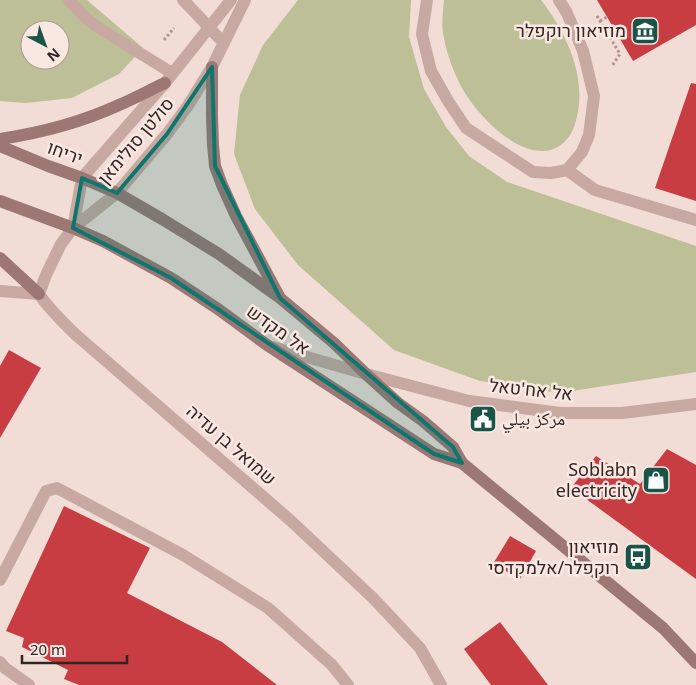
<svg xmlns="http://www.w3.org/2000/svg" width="696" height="685" viewBox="0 0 696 685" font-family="'Noto Sans','Noto Naskh Arabic',Heebo,sans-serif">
<rect width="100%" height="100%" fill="#f1dcd6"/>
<!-- green -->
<g fill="#bdbf96" fill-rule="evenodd">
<path d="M 0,0 L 87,0 L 143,48 L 119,74 L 72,98 L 26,103 L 0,101 ZM 30,30 L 60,30 L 60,60 L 30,60 Z"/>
<polygon points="298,0 411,0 409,37 424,89 446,127 469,156 507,182 696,246 696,372 559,393 480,381 394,350 298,265 255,209 234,154 240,95 263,45"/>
<path d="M 444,0 L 541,0 C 568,35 590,83 574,127 C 569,140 558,151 543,151 C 512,152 476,113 462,88 C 454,73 447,55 444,38 C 441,26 443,12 444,0 Z"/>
</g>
<!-- building -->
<g fill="#c73d42">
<polygon points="597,0 696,0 696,25 633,61"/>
<polygon points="691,83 696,84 696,201 655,188"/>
<polygon points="9,350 41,368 0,438 0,366"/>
<polygon points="667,449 696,465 696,579 571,488 596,456 640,484"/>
<polygon points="64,506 150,548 127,593 222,642 277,685 79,685 64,679 68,670 22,647 24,638 6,631"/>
<polygon points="510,536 536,551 520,579 493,564"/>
<polygon points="500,622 548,685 491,685 464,649"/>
</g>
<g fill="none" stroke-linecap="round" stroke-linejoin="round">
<!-- path -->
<g stroke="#b4928c" stroke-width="3" stroke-dasharray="2.5 2.5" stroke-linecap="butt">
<polyline points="597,16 620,54 612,66"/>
<polyline points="600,21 607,17"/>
<polyline points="164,40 174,28"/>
</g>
<!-- service -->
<g stroke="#c8a9a2" stroke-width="12">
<polyline points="69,0 87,19 96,26 172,73"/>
<path d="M 183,0 C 197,14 210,29 224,43"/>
<polyline points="427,0 422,34 431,71 448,101 466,128 533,172 551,173 567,170 582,152 589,135 594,96 583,51 567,13 559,0"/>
<polyline points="567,170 595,190 696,220"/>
<polyline points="0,291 39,294"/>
<polyline points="0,580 46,491 57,488 183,555 268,608 332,665 348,685"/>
<polyline points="0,662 5,668 29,685"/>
</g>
<!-- minor -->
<polyline stroke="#c8a9a2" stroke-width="12" points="272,347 366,374 469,401 560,413 622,413 696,404"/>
<!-- tertiary -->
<g stroke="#c8a9a2" stroke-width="12">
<path d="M 245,0 L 212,67 L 187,107 L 167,134 L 117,193 L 73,228 L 61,244 L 46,275 L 39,294 C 49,309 62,321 75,334 L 290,520 L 373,598 L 420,648 L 441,685"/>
<polyline points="73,228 82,178 165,83 231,0"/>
</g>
<!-- secondary -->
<g stroke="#9c7774" stroke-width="12">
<polyline points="212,67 212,116 213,145 215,166 222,185 236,216 279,296"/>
<path d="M 0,139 C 40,133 82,122 119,105 C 135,98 150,90 165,83"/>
<polyline points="0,146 48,166 82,178 117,193 162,219 219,254 280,298 334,343 366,374 398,403 423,421 453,447 462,463"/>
<polyline points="0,201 73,228 103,241 171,278 218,309 267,345 434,454 462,463 663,628 696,663"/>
<polyline points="0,258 39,294"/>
</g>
</g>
<!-- marked area -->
<path fill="#0f766e" fill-opacity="0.2" stroke="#0f766e" stroke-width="4" stroke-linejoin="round" d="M 212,67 L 215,166 L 280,298 L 453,447 L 462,463 L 434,454 L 171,278 L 73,228 L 82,178 L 117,193 L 167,134 Z"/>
<!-- icons -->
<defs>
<g id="museum-square" transform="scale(1.4375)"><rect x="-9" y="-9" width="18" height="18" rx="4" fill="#1a5447" stroke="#f9e8e2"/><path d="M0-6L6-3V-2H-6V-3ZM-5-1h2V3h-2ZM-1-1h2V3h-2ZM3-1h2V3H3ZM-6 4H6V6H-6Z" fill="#fff"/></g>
<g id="civic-square" transform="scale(1.4375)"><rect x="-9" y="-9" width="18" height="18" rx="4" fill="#1a5447" stroke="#f9e8e2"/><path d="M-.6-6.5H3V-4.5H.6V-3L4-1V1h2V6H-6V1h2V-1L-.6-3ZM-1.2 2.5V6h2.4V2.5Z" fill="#fff"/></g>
<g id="shop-square" transform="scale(1.4375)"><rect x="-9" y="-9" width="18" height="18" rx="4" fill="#1a5447" stroke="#f9e8e2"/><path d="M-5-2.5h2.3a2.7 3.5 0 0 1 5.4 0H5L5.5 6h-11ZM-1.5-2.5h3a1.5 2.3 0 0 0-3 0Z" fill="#fff"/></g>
<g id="bus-square" transform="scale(1.4375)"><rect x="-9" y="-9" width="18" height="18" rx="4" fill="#1a5447" stroke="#f9e8e2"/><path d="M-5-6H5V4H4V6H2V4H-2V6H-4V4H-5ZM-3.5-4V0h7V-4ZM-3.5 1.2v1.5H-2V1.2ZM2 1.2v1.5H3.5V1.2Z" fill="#fff"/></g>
</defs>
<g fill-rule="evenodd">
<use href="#museum-square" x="645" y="31"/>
<use href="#civic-square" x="483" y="419"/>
<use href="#shop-square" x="656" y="480"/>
<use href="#bus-square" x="638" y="557"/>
</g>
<g text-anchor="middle" stroke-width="5" stroke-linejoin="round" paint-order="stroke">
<!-- poi labels -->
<g font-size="18" fill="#332524" stroke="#f9e8e2" text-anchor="end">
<text x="626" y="37">מוזיאון רוקפלר</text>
<text x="502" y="425" text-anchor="start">مركز بيلي</text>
<text x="637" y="476">Soblabn<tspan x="637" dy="21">electricity</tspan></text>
<text x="619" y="553">מוזיאון<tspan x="619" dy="21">רוקפלר/אלמקדסי</tspan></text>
</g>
<!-- street labels -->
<g font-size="18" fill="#332524" stroke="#f9e8e2">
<text transform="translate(136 141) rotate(-50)" y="6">סולטן סולימאן</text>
<text transform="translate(65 153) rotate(20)" y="6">יריחו</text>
<text transform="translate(278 330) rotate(35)" y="6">אל מקדש</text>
<text transform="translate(531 390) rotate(6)" y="6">אל אח'טאל</text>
<text transform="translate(231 445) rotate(41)" y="6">שמואל בן עדיה</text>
</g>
</g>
<!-- north arrow -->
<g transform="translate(45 45) rotate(139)"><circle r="24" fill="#f9e8e2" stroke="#aa9a96"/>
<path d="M0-4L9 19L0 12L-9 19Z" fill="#1a5447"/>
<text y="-8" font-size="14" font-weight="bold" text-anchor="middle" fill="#332524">N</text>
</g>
<!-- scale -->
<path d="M22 655v8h105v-8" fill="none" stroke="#332524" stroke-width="2.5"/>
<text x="30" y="655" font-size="15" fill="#332524" stroke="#f9e8e2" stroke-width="4" paint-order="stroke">20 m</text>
</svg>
